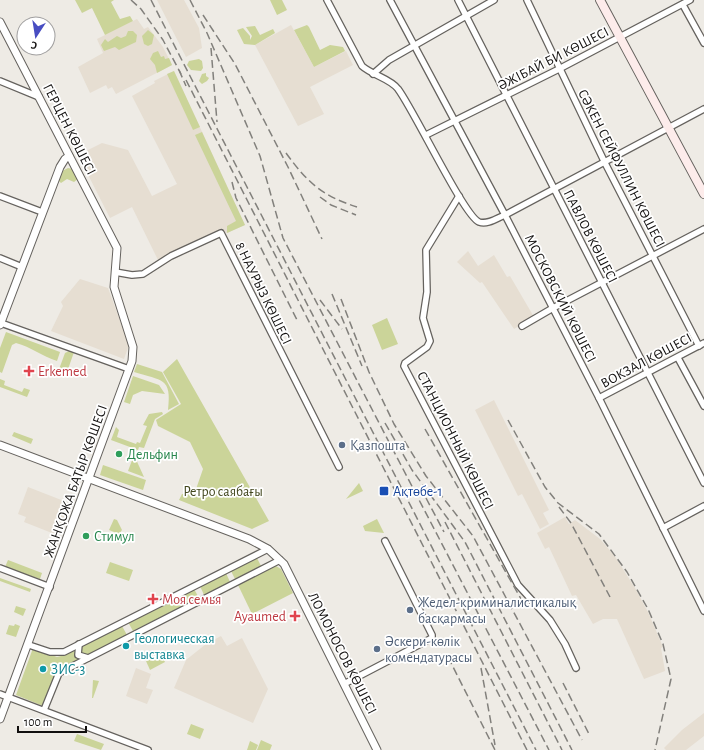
<svg xmlns="http://www.w3.org/2000/svg" width="704" height="750" viewBox="0 0 704 750" font-family="'Alegreya Sans',sans-serif">
<rect width="100%" height="100%" fill="#eeebe5"/>
<!-- built -->
<g fill="#e6ded2">
<polygon points="157,0 184,0 199,28 202,48 186,57"/>
<polygon points="137,19 144,29 148,27 163,47 172,65 116,94 112,87 108,89 106,85 90,93 78,67 103,53 97,39"/>
<polygon points="291,25 314,67 346,51 353,65 310,87 324,114 298,126 255,45"/>
<polygon points="174,71 245,225 227,233 216,231 158,260 132,207 110,218 78,155 102,143 128,150 152,196 177,184 132,96 155,83 154,81"/>
<polygon points="468,251 478,266 494,255 507,277 510,276 534,317 514,329 482,282 480,283 457,262"/>
<polygon points="80,279 108,288 129,345 124,359 51,331 63,306 61,302"/>
<polygon points="494,400 549,510 543,513 549,524 540,529 522,494 518,496 475,410"/>
<polygon points="28,487 69,503 57,535 24,522 26,517 18,514"/>
<polygon points="565,517 569,524 575,520 600,539 614,555 635,588 648,612 663,647 661,648 665,671 644,679 617,619 603,619 593,624 576,595 572,596 549,547 545,549 537,533"/>
<polygon points="221,636 227,646 242,638 268,689 253,723 174,688 186,660 206,644"/>
<polygon points="136,668 151,674 146,688 153,690 147,704 126,696"/>
<polygon points="704,713 704,736 686,750 666,750 664,748 682,730"/>
</g>
<!-- green -->
<g fill="#cbd499">
<polygon points="75,0 114,0 111,2 120,19 130,16 133,21 105,35 92,8 82,13"/>
<polygon points="270,0 282,0 287,10 277,15"/>
<polygon points="307,25 309,27 320,50 330,45 343,47 345,51 314,67 294,30"/>
<polygon points="255,26 260,35 273,29 275,33 255,45 244,44 237,30 243,28 250,36 250,40 252,36 246,27"/>
<polygon points="148,30 154,35 152,44 148,46 144,44 142,36"/>
<polygon points="128,31 133,31 137,35 136,42 119,50 115,47 104,51 101,45 105,39 108,42 117,36 121,38 126,36"/>
<polygon points="158,51 161,57 164,56 165,59 169,58 172,65 157,73 155,65 150,59 153,53"/>
<polygon points="199,59 202,61 203,68 201,71 191,70 187,65 189,61"/>
<polygon points="174,71 200,127 193,130 167,74"/>
<polygon points="206,73 206,76 209,78 207,81 202,84 199,81 202,74"/>
<polygon points="202,132 245,225 227,233 227,226 236,221 195,135"/>
<polygon points="68,168 73,169 78,179 74,182 67,179 61,183 58,180 62,171"/>
<polygon points="387,318 398,344 382,350 372,325"/>
<path d="M 6,332 L 60,352 L 57,361 C 42,356 31,347 16,343 L 12,345 L 2,373 L 0,372 L 0,348 Z"/>
<polygon points="69,351 74,352 66,375 58,372 65,353"/>
<polygon points="177,359 269,521 252,529 179,500 182,494 195,492 203,469 190,442 158,426 156,420 181,404 163,372"/>
<path d="M 137,364 L 162,372 L 179,404 L 168,410 C 172,377 162,381 134,372 Z"/>
<polygon points="133,376 159,385 165,394 142,391 133,395 130,404 124,402"/>
<polygon points="0,379 5,381 4,385 22,392 24,388 30,390 27,397 0,387"/>
<polygon points="162,412 163,414 155,419 144,448 139,447 138,450 111,440 116,427 119,430 117,437 136,444 137,442 140,443 147,426 143,425 149,414"/>
<polygon points="14,432 33,439 31,444 12,436"/>
<polygon points="134,455 144,477 128,471"/>
<polygon points="103,465 146,480 143,490 100,475"/>
<polygon points="359,483 363,491 346,499"/>
<polygon points="114,519 117,520 122,530 119,534 109,530"/>
<polygon points="377,519 384,533 365,531 363,526"/>
<polygon points="257,558 261,566 235,579 231,571"/>
<polygon points="8,560 42,573 40,579 5,567"/>
<polygon points="110,562 133,570 129,581 106,573"/>
<polygon points="276,566 281,569 293,593 252,614 238,585"/>
<polygon points="226,573 230,582 204,595 200,586"/>
<polygon points="0,578 31,589 30,592 0,581"/>
<polygon points="194,589 199,598 133,631 128,622"/>
<polygon points="16,606 26,609 23,616 14,612"/>
<polygon points="15,624 20,626 16,637 6,634 9,625 14,626"/>
<polygon points="122,626 127,635 57,672 43,706 16,695 33,648 57,657 61,656"/>
<polygon points="161,654 165,662 150,670 146,661"/>
<polygon points="93,680 99,681 93,698 92,698"/>
<polygon points="191,724 204,729 200,739 187,734"/>
<polygon points="77,734 104,744 101,750 74,741"/>
<polygon points="261,740 272,745 270,750 257,750"/>
<polygon points="250,741 258,745 256,750 247,750"/>
</g>
<g fill="none" stroke-linecap="round" stroke-linejoin="round">
<!-- minor casing -->
<g stroke="#65625e" stroke-width="8">
<g id="minor">
<path d="M 327,0 L 362,66 C 372,75 391,79 398,89 C 414,110 464,216 479,222 C 488,225 497,218 505,215 L 704,109"/>
<polyline points="390,0 505,215 599,398 704,611"/>
<polyline points="458,0 704,483"/>
<polyline points="527,0 605,163 699,346"/>
<polyline points="683,5 704,43"/>
<polyline points="373,74 389,60 494,0"/>
<polyline points="0,81 39,97"/>
<polyline points="426,135 559,69 690,0"/>
<polyline points="0,196 42,212"/>
<polyline points="459,196 426,250 427,292 423,318 430,341 427,347 405,363 404,366 518,585 550,620 565,644 576,668"/>
<polyline points="0,258 22,267"/>
<polyline points="115,272 132,275 143,274 171,256 221,233 339,467"/>
<polyline points="1,323 129,369"/>
<polyline points="522,326 553,308 704,229"/>
<polyline points="678,358 704,406"/>
<polyline points="599,398 704,343"/>
<polyline points="663,528 704,506"/>
<polyline points="0,568 50,587"/>
<polyline points="79,644 78,655 88,658"/>
<polyline points="29,645 50,652 64,652 268,549"/>
<polyline points="344,684 432,638 432,635 385,541"/>
<polyline points="0,694 148,750"/>
<polyline points="44,710 59,673 280,560"/>
</g>
</g>
<!-- tertiary casing -->
<g stroke="#65625e" stroke-width="9">
<g id="tertiary">
<polyline points="0,22 117,248 114,287 133,347 132,361 0,719"/>
<polyline points="0,325 60,167 65,159 69,156"/>
<polyline points="0,445 249,539 268,549 284,564 377,750"/>
</g>
</g>
<!-- secondary casing -->
<g stroke="#65625e" stroke-width="10">
<polyline id="secondary" points="600,0 704,194"/>
</g>
<!-- minor -->
<use href="#minor" stroke="#fff" stroke-width="5.5"/>
<!-- tertiary -->
<use href="#tertiary" stroke="#fff" stroke-width="7"/>
<!-- secondary -->
<use href="#secondary" stroke="#fdeceb" stroke-width="8"/>
<!-- rail -->
<g stroke="#82807c" stroke-width="1.5" stroke-dasharray="8 4" stroke-linecap="butt">
<polyline points="131,0 141,9 163,40 181,74"/>
<polyline points="151,0 536,750"/>
<polyline points="190,0 207,33 260,156 283,238 549,750"/>
<polyline points="203,15 235,64 288,167 322,239"/>
<polyline points="211,48 217,122"/>
<polyline points="179,70 186,86"/>
<polyline points="186,80 527,750"/>
<path d="M 286,153 C 307,182 322,196 357,207"/>
<polyline points="232,182 236,198 298,322"/>
<polyline points="320,197 331,205 356,215"/>
<polyline points="332,294 362,366"/>
<polyline points="341,299 369,372 394,424 426,476 473,536 582,740"/>
<polyline points="320,300 342,329"/>
<polyline points="508,420 545,487 558,503 599,534 627,572 648,609 663,644 671,679 655,750"/>
<polyline points="385,423 412,470 465,542 572,750"/>
<polyline points="425,429 521,599"/>
<polyline points="426,498 444,532"/>
<polyline points="559,507 571,523 610,597"/>
<polyline points="445,522 562,750"/>
<polyline points="448,657 495,750"/>
<polyline points="481,668 495,745"/>
<polyline points="563,683 590,736"/>
</g>
</g>
<!-- markers -->
<g fill="#e0444e" stroke="#fff" stroke-width="1.5">
<path d="M27 365h4v4h4v4h-4v4h-4v-4h-4v-4h4z"/>
<path d="M151 593h4v4h4v4h-4v4h-4v-4h-4v-4h4z"/>
<path d="M293 610h4v4h4v4h-4v4h-4v-4h-4v-4h4z"/>
</g>
<g fill="#5c6f8a" stroke="#fff" stroke-width="1.5">
<circle cx="342" cy="445" r="4"/>
<circle cx="410" cy="610" r="4"/>
<circle cx="377" cy="649" r="4"/>
</g>
<g fill="#2e9e5b" stroke="#fff" stroke-width="1.5">
<circle cx="119" cy="454" r="4"/>
<circle cx="86" cy="536" r="4"/>
</g>
<rect fill="#1a4fb4" stroke="#fff" stroke-width="1.5" x="379" y="486" width="10" height="10" rx="2"/>
<g fill="#0f9aa8" stroke="#fff" stroke-width="1.5">
<circle cx="126" cy="646" r="4"/>
<circle cx="43" cy="669" r="4"/>
</g>
<g text-anchor="middle" stroke-width="3.5" stroke-linejoin="round" paint-order="stroke">
<!-- street labels -->
<g font-size="14" fill="#110f0e" stroke="#fff">
<text transform="translate(553 58) rotate(-27)" y="5">ӘЖІБАЙ БИ КӨШЕСІ</text>
<text transform="translate(70 129) rotate(63)" y="5">ГЕРЦЕН КӨШЕСІ</text>
<text transform="translate(622 168) rotate(63)" y="5">СӘКЕН СЕЙФУЛЛИН КӨШЕСІ</text>
<text transform="translate(591 236) rotate(63)" y="5">ПАВЛОВ КӨШЕСІ</text>
<text transform="translate(264 293) rotate(64)" y="5">8 НАУРЫЗ КӨШЕСІ</text>
<text transform="translate(561 298) rotate(63)" y="5">МОСКОВСКИЙ КӨШЕСІ</text>
<text transform="translate(646 360) rotate(-28)" y="5">ВОКЗАЛ КӨШЕСІ</text>
<text transform="translate(456 440) rotate(63)" y="5">СТАНЦИОННЫЙ КӨШЕСІ</text>
<text transform="translate(75 481) rotate(-70)" y="5">ЖАНҚОЖА БАТЫР КӨШЕСІ</text>
<text transform="translate(343 653) rotate(63)" y="5">ЛОМОНОСОВ КӨШЕСІ</text>
</g>
<!-- health labels -->
<g font-size="14" fill="#be3a42" stroke="#fff" text-anchor="start">
<text x="38" y="376">Erkemed</text>
<text x="162" y="604">Моя семья</text>
<text x="286" y="621" text-anchor="end">Ayaumed</text>
</g>
<!-- service labels -->
<g font-size="14" fill="#4e5e75" stroke="#fff" text-anchor="start">
<text x="350" y="450">Қазпошта</text>
<text x="418" y="607">Жедел-криминалистикалық<tspan x="418" dy="16">басқармасы</tspan></text>
<text x="385" y="646">Әскери-көлік<tspan x="385" dy="16">комендатурасы</tspan></text>
</g>
<!-- leisure labels -->
<g font-size="14" fill="#27864d" stroke="#fff" text-anchor="start">
<text x="127" y="459">Дельфин</text>
<text x="94" y="541">Стимул</text>
</g>
<!-- park labels -->
<g font-size="14" fill="#43481f" stroke="#fff">
<text x="223" y="496">Ретро саябағы</text>
</g>
<!-- transit labels -->
<g font-size="14" fill="#164399" stroke="#fff" text-anchor="start">
<text x="393" y="496">Ақтөбе-1</text>
</g>
<!-- culture labels -->
<g font-size="14" fill="#0d838f" stroke="#fff" text-anchor="start">
<text x="134" y="643">Геологическая<tspan x="134" dy="16">выставка</tspan></text>
<text x="51" y="674">ЗИС-3</text>
</g>
</g>
<!-- north arrow -->
<g transform="translate(36 36) rotate(192)"><circle r="19" fill="#ffffff" stroke="#a09f9f"/>
<path d="M0-3L7 15L0 10L-7 15Z" fill="#484dc2"/>
<text y="-6" font-size="11" font-weight="bold" text-anchor="middle" fill="#110f0e">С</text>
</g>
<!-- scale -->
<path d="M18 726v6h68v-6" fill="none" stroke="#110f0e" stroke-width="2"/>
<text x="24" y="726" font-size="12" fill="#110f0e" stroke="#ffffff" stroke-width="3" paint-order="stroke">100 m</text>
</svg>
